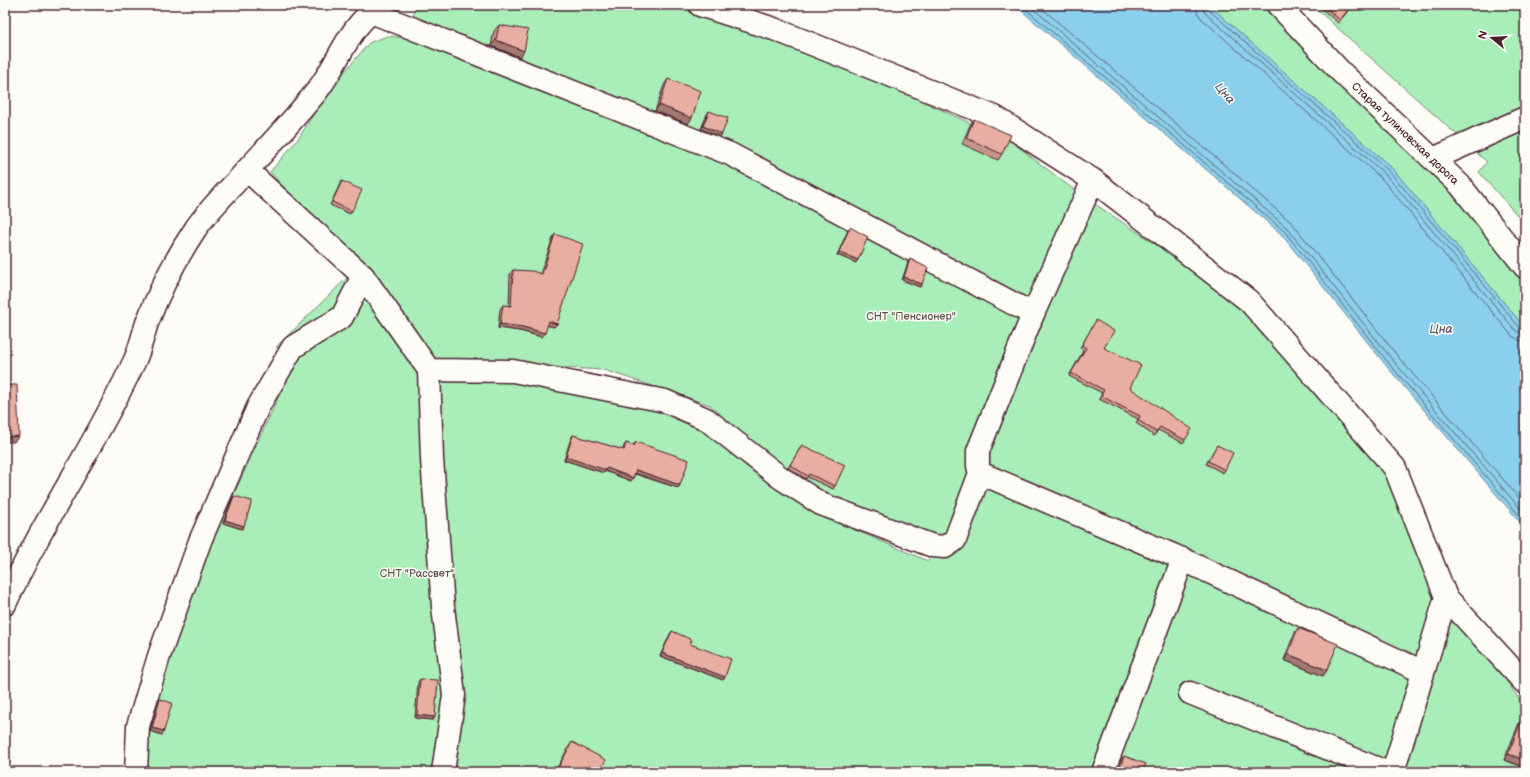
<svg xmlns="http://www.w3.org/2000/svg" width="1530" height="777" viewBox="0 0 1530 777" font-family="'Balsamiq Sans',sans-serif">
<rect width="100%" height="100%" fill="#fdfcf7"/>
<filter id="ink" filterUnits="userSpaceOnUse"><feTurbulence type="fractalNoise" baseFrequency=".025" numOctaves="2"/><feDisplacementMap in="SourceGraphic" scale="8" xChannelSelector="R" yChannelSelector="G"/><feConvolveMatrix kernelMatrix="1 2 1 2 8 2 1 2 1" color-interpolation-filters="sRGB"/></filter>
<g filter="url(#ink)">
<!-- green -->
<g fill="#a9eeb9" stroke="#7a8672" fill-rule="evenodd">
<path d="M 416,5 L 676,5 L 691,8 L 851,69 L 1012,142 L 1078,193 L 1266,317 L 1372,446 L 1453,602 L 1525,708 L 1525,772 L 144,772 L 155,699 L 199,570 L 298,354 L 276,347 L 356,269 L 270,172 L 298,139 L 327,93 L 369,43 L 387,36 L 406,38 ZM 473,363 L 604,370 L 710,405 L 794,482 L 938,539 L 928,561 L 822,516 L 688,415 ZM 1069,502 L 1183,572 L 1155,558 Z"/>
<polygon points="1209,5 1260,5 1409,139 1525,272 1525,328 1393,169"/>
<polygon points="1312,5 1525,5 1525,224 1479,172 1487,162"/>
</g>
<!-- water -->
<polygon fill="#8acfeb" stroke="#70899e" points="1015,5 1209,5 1393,169 1525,328 1525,528 1388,368 1281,234"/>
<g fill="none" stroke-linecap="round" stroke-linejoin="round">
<!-- shore -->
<g stroke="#646578" stroke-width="1">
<polyline points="1021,5 1284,231 1391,366 1525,522"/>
<polyline points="1029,5 1287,228 1395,363 1525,514"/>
<polyline points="1038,5 1292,223 1400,359 1525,505"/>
<polyline points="1196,5 1197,12 1201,18 1382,179 1512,336 1519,340 1525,341"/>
<polyline points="1202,5 1205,13 1386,175 1516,331 1525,335"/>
<polyline points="1207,5 1209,10 1390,172 1520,328 1525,330"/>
</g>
<!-- minor casing -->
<g stroke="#4a1f2b" stroke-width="25">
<g id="minor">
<polyline points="700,5 774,29 995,117 1093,180 1249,301 1395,468 1446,597 1393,772"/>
<path id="s1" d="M 1278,5 L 1342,73 L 1460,185 L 1525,267"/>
<polyline points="371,12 730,154 1033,314 978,451 978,466 980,473 1173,555 1423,672"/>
<polyline points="1433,159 1525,118"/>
<polyline points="247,170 363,276 429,370 513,371 665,401 706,419 781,478 821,504 933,546 945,547 955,540 980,473"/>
<polyline points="1033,314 1093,180"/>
<polyline points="429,370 432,459 443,607 454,695 443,772"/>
<polyline points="1446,597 1525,683"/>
<path d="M 5,604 C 43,520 96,444 135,360 C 140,349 143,335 147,323 C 160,289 176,258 196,228 C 211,207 229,190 246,171 C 270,145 295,118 317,91 C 340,61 347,28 380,5"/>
<polyline points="1190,693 1386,772"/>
<polyline points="136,772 138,726 159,656 200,541 258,407 293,347 342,317 363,276"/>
<polyline points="1103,772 1183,559"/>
</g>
</g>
<!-- minor -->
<use href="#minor" stroke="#fdfcf7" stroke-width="22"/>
</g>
<!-- wall -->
<g fill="#c7968a" stroke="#4a1f2b">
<polygon points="1325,5 1353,5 1338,23 1322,9"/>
<polygon points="1406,5 1416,5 1413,9"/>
<polygon points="499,25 520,57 491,46 494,31"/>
<polygon points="668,79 688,124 655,111 664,85"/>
<polygon points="709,111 720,137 701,129 707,114"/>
<polygon points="974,119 1002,154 998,160 962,144 970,125"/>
<polygon points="342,181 352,211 350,214 330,205 340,184"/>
<polygon points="850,227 856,263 837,255 848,230"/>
<polygon points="555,234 557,324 554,327 547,325 545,333 542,337 520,331 498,328 500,309 503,305 509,306 510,274 513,270 540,274 553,238"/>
<polygon points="910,259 922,284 920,287 902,280 908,262"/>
<polygon points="1094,324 1104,348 1130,388 1185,440 1183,443 1158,430 1154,436 1136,423 1138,419 1099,399 1102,393 1069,376 1083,351 1080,348"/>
<polygon points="573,435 623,450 624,446 626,443 633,445 636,442 680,485 678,488 635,474 633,478 631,481 605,471 604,473 564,460 571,438"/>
<polygon points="802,445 835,486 833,489 807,477 806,479 788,468"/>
<polygon points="1217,445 1225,470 1223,473 1206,464"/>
<polygon points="234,496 244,526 242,529 223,523 232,499"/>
<polygon points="1298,628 1327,670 1323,676 1284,660 1294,634"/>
<polygon points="672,631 725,677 723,680 660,656 670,634"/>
<polygon points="420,679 435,717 433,720 415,718 418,682"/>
<polygon points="160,699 162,735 150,731 158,702"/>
<polygon points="1523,717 1521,766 1504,760 1519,723"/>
<polygon points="572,742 599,772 555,772 568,748"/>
<polygon points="1124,756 1142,772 1116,772 1120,762"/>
</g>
<!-- shaded-wall -->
<g fill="#a27a71" stroke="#4a1f2b">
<polygon points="496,40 524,51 520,57 491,46"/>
<polygon points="659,105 692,118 688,124 655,111"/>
<polygon points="703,126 722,134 720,137 701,129"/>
<polygon points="839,252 858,260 856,263 837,255"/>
<polygon points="904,277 922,284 920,287 902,280"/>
<polygon points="549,321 557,324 554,327 546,325"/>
<polygon points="500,324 523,327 545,333 542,337 520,331 498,328"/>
<polygon points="19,436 14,442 5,442 5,437"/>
<polygon points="566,457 607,468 633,478 631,481 605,471 604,473 564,460"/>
<polygon points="636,470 680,485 678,488 634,473"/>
<polygon points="225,520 244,526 242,529 223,523"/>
<polygon points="662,653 725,677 723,680 660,656"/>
<polygon points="1288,654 1327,670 1323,676 1284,660"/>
<polygon points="417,715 435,717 433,720 415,718"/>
<polygon points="152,728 164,731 162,735 150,731"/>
<polygon points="1508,754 1525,760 1521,766 1504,760"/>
</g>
<!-- building -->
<g fill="#e7aea1" stroke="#4a1f2b">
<polygon points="1325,5 1352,5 1340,20 1324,6"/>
<polygon points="499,25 528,30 524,51 496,40"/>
<polygon points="668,79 701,91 692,118 659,105"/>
<polygon points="709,111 728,118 722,134 703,126"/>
<polygon points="974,119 1011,135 1002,154 966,138"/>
<polygon points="342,181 362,190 352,211 332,202"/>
<polygon points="850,227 868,237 858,260 839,252"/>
<polygon points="555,234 583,244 557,324 549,321 545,333 523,327 500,324 503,305 511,306 513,270 532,271 542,274"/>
<polygon points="910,259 928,268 922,284 904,277"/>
<polygon points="1096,320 1114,331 1104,348 1141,365 1130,388 1192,429 1185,440 1160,427 1156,432 1138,420 1140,416 1101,396 1104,390 1071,373 1086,348 1082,345"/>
<polygon points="5,385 17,385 19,436 5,437"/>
<polygon points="573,435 624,450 626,443 634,446 636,442 689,460 680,485 636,470 633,478 607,468 606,470 566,457"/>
<polygon points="802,445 845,465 835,486 809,474 808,476 790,465"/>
<polygon points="1217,445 1233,453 1225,470 1208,461"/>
<polygon points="234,496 252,501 244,526 225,520"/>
<polygon points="1298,628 1338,644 1327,670 1288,654"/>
<polygon points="672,631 692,640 690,644 731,659 725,677 662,653"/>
<polygon points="420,679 438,680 435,717 417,715"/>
<polygon points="160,699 172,703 164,731 152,728"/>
<polygon points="1523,717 1525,718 1525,760 1508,754"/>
<polygon points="572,742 606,760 599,772 566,772 558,768"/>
<polygon points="1124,756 1146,764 1142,772 1118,772 1119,770"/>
</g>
</g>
<g text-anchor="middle" stroke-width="3" stroke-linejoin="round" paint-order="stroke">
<!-- street labels -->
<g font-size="11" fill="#4a1f2b" stroke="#fdfcf7">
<text dy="4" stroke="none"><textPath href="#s1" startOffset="181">Старая тулиновская дорога</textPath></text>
</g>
<!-- park labels -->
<g font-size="11" fill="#62534e" stroke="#fdfcf7">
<text x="911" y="320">СНТ "Пенсионер"</text>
<text x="417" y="577">СНТ "Рассвет"</text>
</g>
<!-- water labels -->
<g font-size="12" font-style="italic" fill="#5d5465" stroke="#fdfcf7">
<text transform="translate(1225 93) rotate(49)" y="4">Цна</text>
<text x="1441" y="333">Цна</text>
</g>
</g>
<!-- margin -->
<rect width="1530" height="777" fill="none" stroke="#fdfcf7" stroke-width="20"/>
<rect x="10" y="10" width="1510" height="757" fill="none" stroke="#4a1f2b" stroke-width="1.5" filter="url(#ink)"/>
<!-- north arrow -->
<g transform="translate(1492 38) rotate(288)" stroke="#fdfcf7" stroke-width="3" paint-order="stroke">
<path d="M0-3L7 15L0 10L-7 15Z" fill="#4a1f2b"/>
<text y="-6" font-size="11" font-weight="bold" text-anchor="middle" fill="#4a1f2b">N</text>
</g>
</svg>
